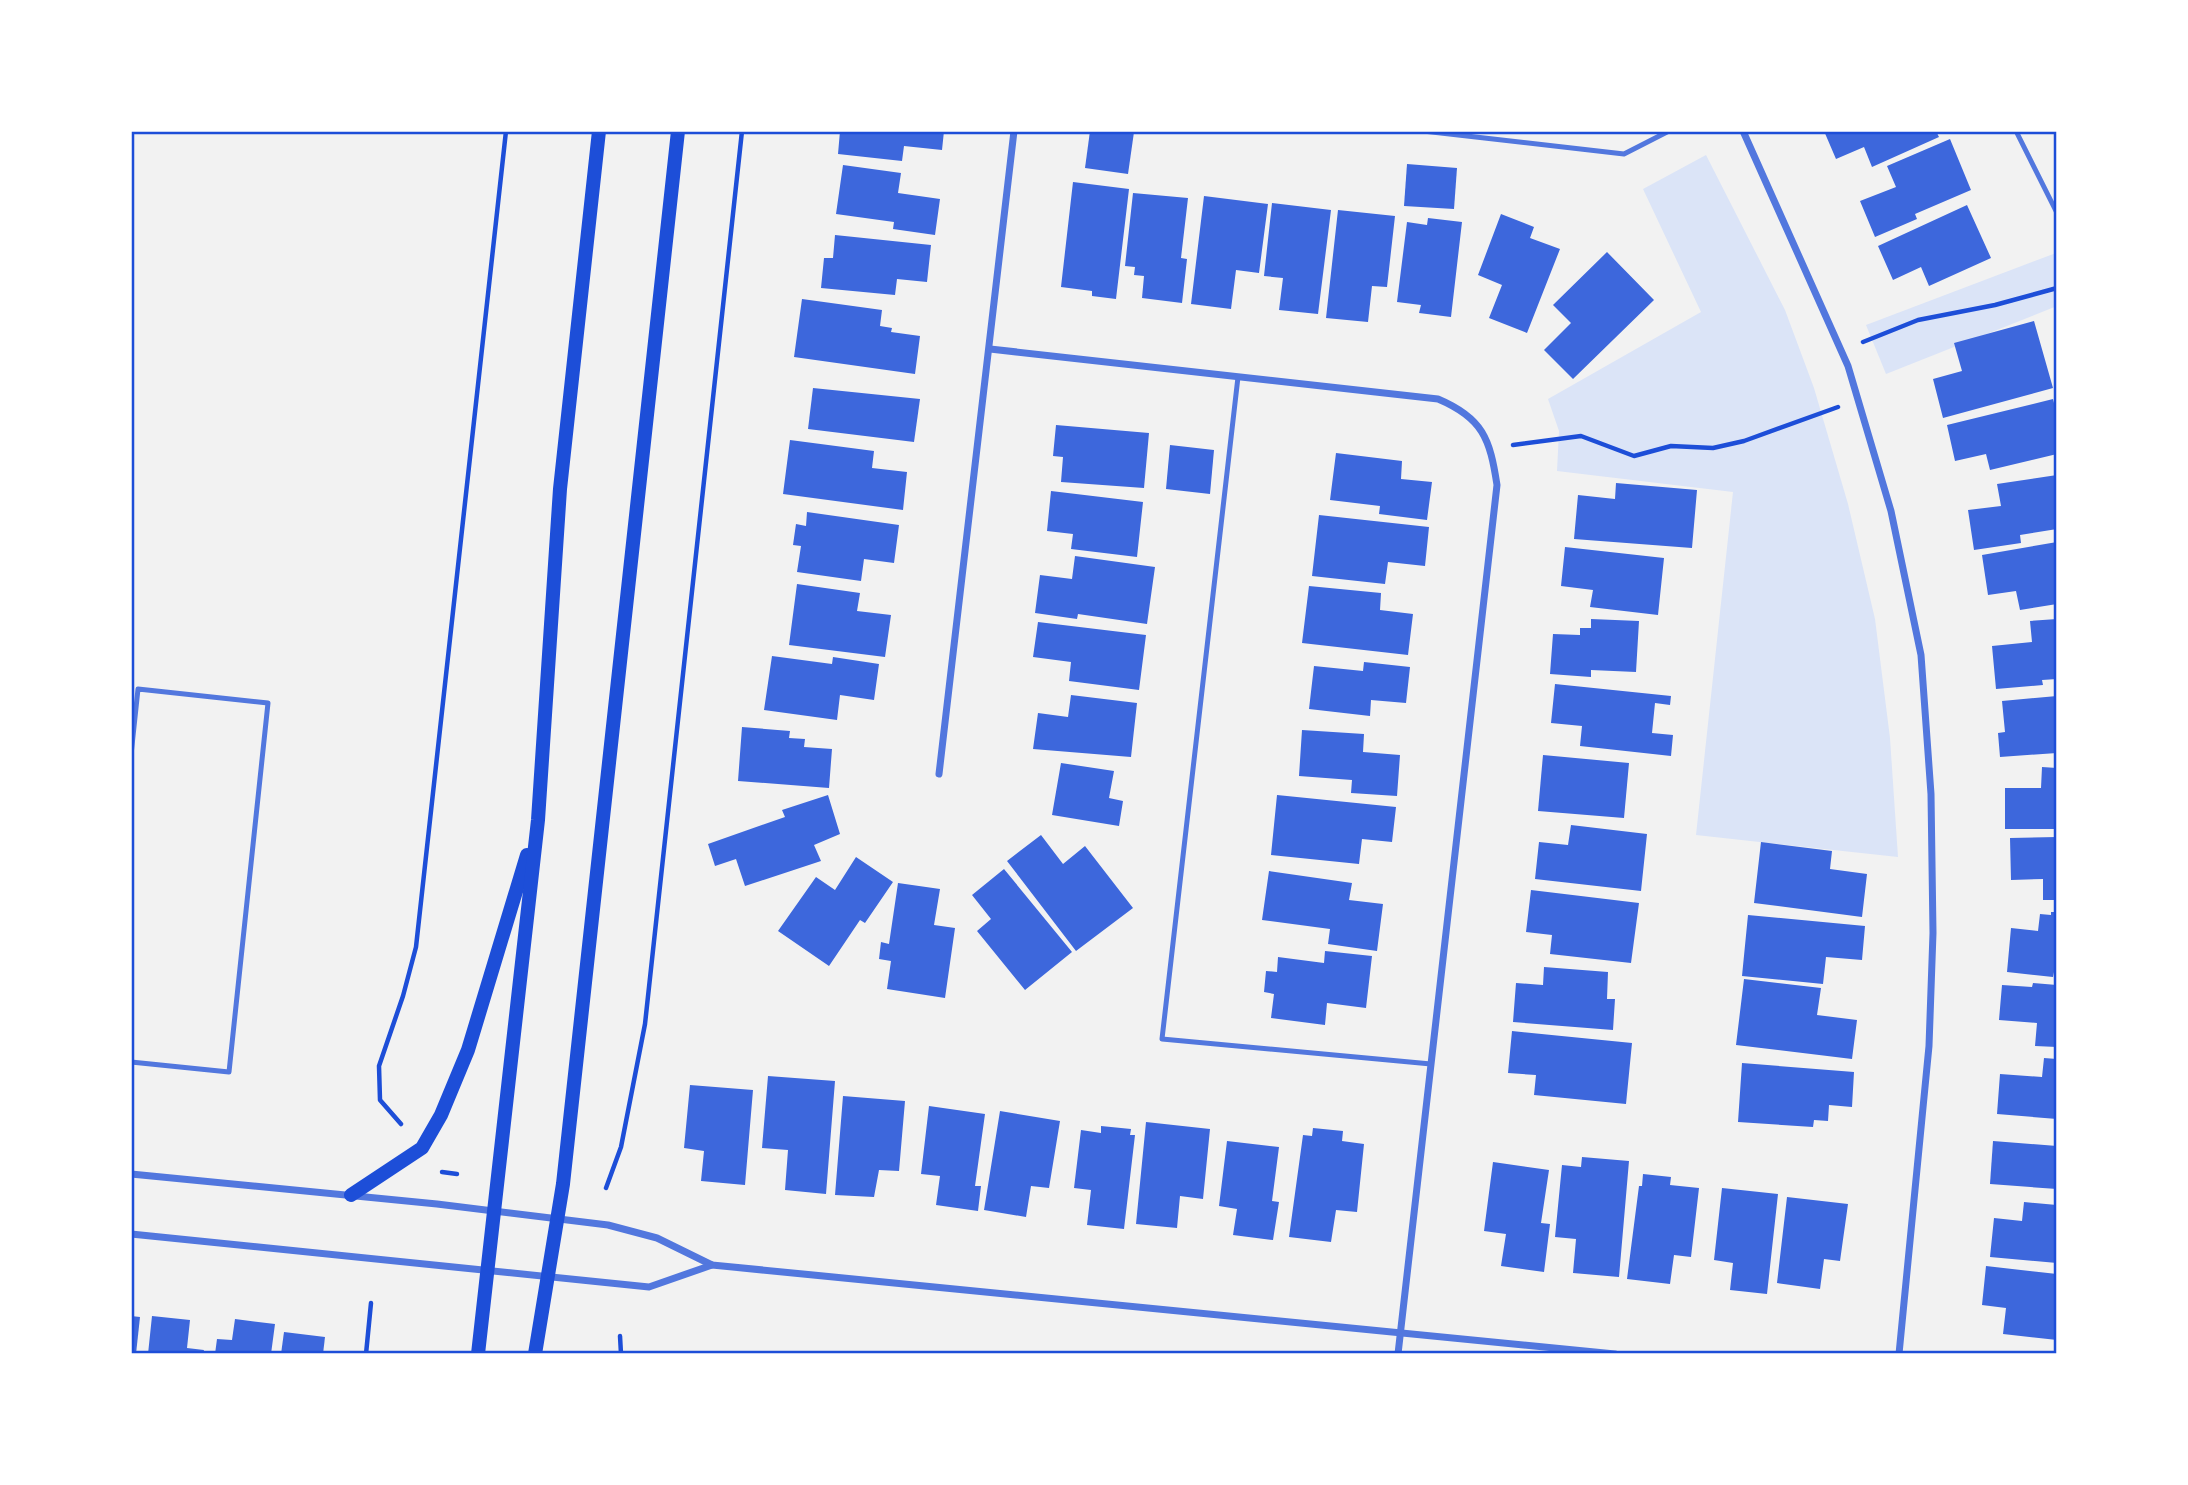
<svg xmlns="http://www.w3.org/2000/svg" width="2188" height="1485" viewBox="0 0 2188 1485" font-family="Literata,serif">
<rect width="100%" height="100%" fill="#f2f2f2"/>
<!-- green -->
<g fill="#dbe4f7">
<polygon points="1706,155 1785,310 1814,388 1848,504 1875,619 1890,738 1898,857 1696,835 1733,492 1557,471 1559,431 1548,399 1701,312 1643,189"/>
<polygon points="2056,253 2057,306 1886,374 1866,325"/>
</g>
<!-- building -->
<g fill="#3d67dc">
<polygon points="840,131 944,131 942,150 904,146 902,161 838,154"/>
<polygon points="1090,131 1134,132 1128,174 1085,168"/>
<polygon points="1824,131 1936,131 1939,137 1872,167 1864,147 1836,159"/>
<polygon points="1950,139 1971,190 1915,214 1917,219 1875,237 1860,201 1896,187 1887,166"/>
<polygon points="1407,164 1457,168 1454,209 1404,206"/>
<polygon points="843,165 901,173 898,193 940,199 935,235 893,229 894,222 836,214"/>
<polygon points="1073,182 1129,189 1116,299 1092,296 1092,291 1061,287"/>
<polygon points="1133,193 1188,198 1181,258 1187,259 1182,303 1142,298 1144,276 1134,275 1135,267 1125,266"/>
<polygon points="1204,196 1268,204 1259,273 1236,270 1231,309 1191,304"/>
<polygon points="1272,203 1331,210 1318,314 1279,310 1283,278 1264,276"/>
<polygon points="1967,205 1991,258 1929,286 1921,267 1893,280 1878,246"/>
<polygon points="1338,210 1395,216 1387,287 1372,286 1368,322 1326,318"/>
<polygon points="1501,214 1534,227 1530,238 1560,249 1527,333 1489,318 1502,285 1478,275"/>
<polygon points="1428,218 1462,222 1451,317 1419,313 1421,305 1397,302 1407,222 1427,225"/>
<polygon points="835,235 931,245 927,282 897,279 895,295 821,288 824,258 833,258"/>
<polygon points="1607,252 1654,300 1573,379 1544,350 1571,323 1553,305"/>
<polygon points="802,299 882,310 880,326 892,328 891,332 920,336 915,374 794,357"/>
<polygon points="2034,321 2053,388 1943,418 1933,379 1962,371 1954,343"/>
<polygon points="813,388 920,399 914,442 808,429"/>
<polygon points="2053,399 2057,415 2057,454 1990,470 1986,454 1955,461 1947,425"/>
<polygon points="1056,425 1149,433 1144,488 1061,482 1063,457 1053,456"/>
<polygon points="790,440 874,451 872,468 907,472 903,510 783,494"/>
<polygon points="1170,445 1214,450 1210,494 1166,489"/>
<polygon points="1336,453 1402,461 1401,479 1432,482 1427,520 1379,514 1380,506 1330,500"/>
<polygon points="2057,475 2057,529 2020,535 2021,543 1974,550 1968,510 2001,506 1997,484"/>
<polygon points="1616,483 1697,490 1692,548 1574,539 1578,495 1615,499"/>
<polygon points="1051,491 1143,502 1137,557 1071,549 1073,534 1047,531"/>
<polygon points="807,512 899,525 894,563 864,559 861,581 797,572 801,546 793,545 796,524 806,526"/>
<polygon points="1319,515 1429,527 1425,566 1388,562 1385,584 1312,576"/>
<polygon points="2057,542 2057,604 2020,610 2016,591 1988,595 1982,555"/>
<polygon points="1565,547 1664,558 1658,615 1590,607 1593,590 1561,586"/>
<polygon points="1075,556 1155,567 1147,624 1078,614 1077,619 1035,613 1040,575 1072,579"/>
<polygon points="797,584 860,593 857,611 891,615 885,657 789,645"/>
<polygon points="1309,586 1381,593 1380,610 1413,614 1408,655 1302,643"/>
<polygon points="1591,619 1639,621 1636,672 1591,670 1591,677 1550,674 1553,634 1580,635 1580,628 1591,628"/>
<polygon points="2057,619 2057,679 2042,680 2043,685 1996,689 1992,646 2032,642 2030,621"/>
<polygon points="1038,622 1146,635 1139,690 1069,681 1071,662 1033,657"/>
<polygon points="772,656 832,664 833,657 879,664 874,700 840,695 837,720 764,710"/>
<polygon points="1364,662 1410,667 1406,703 1371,700 1370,716 1309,709 1314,666 1363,671"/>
<polygon points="1555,684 1671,696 1670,705 1655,703 1652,733 1673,735 1671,756 1580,746 1582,726 1551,723"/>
<polygon points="1071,695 1137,703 1131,757 1033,749 1038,713 1068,717"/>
<polygon points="2057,696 2057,753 2000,757 1998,733 2005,732 2002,701"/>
<polygon points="742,727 790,731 789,738 805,739 804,747 832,749 829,788 738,781"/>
<polygon points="1302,730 1364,734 1363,752 1400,755 1397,796 1351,793 1352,780 1299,776"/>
<polygon points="1543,755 1629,763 1624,818 1538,811"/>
<polygon points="1061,763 1114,771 1109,798 1123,801 1119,826 1052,815"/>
<polygon points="2042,767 2057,768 2057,829 2005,829 2005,788 2041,788"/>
<polygon points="828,795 840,834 814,845 821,861 745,886 736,859 715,866 708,844 785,817 782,810"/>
<polygon points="1277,795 1396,807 1392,842 1362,839 1359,864 1271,855"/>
<polygon points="1571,825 1647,834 1641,891 1535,879 1539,842 1568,845"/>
<polygon points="1041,835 1063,864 1085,846 1133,908 1076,951 1007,861"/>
<polygon points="2057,837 2057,900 2043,900 2043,879 2011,880 2010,838"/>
<polygon points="1761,842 1832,851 1830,869 1867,874 1862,917 1754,903"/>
<polygon points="856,857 893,882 865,923 860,920 829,966 778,931 816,877 835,890"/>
<polygon points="1004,869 1072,952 1025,990 977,931 991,919 972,895"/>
<polygon points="1269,871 1352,883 1349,900 1383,904 1377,951 1328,944 1330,929 1262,920"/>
<polygon points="898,883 940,889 934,925 955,928 945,998 887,989 891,961 879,959 881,942 889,944"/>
<polygon points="1531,890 1639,903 1631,963 1550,954 1552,935 1526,932"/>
<polygon points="2051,912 2057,912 2057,957 2053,977 2007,972 2011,928 2038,931 2040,914 2051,915"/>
<polygon points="1748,915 1865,926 1862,960 1826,957 1823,984 1742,976"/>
<polygon points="1325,951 1372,956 1366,1008 1327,1003 1325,1025 1271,1018 1274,994 1264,992 1266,971 1277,972 1278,957 1324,963"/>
<polygon points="1544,967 1608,972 1607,999 1615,999 1613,1030 1513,1022 1516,983 1543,985"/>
<polygon points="1744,979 1821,988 1817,1015 1857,1020 1852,1059 1736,1045"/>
<polygon points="2033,983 2057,985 2057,1047 2035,1046 2037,1023 1999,1020 2002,985 2032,987"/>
<polygon points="1512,1031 1632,1043 1626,1104 1534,1095 1536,1075 1508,1073"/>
<polygon points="2044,1058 2057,1059 2057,1119 1997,1114 2000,1074 2042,1077"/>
<polygon points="1742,1063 1854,1072 1852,1107 1829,1105 1828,1121 1814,1120 1813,1127 1738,1122"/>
<polygon points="768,1076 835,1081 826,1194 785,1190 788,1150 762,1148"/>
<polygon points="690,1085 753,1090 745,1185 701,1181 704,1151 684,1148"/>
<polygon points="843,1096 905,1101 899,1171 879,1170 874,1197 835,1195"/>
<polygon points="929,1106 985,1114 975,1186 981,1186 978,1211 936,1205 940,1176 921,1174"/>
<polygon points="1000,1111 1060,1121 1049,1188 1031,1186 1026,1217 984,1210"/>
<polygon points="1146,1122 1210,1129 1203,1199 1180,1196 1177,1228 1136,1224"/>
<polygon points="1101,1126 1131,1129 1130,1135 1135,1135 1124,1229 1087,1225 1091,1190 1074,1188 1081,1130 1101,1133"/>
<polygon points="1313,1128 1343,1131 1342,1141 1364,1144 1357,1212 1336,1210 1331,1242 1289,1237 1303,1135 1312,1136"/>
<polygon points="1227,1141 1279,1147 1272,1201 1279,1202 1273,1240 1233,1235 1237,1209 1219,1206"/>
<polygon points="1993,1141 2057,1146 2057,1189 1990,1184"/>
<polygon points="1582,1157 1629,1161 1619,1277 1573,1273 1576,1239 1555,1237 1562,1165 1581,1167"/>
<polygon points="1493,1162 1549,1170 1541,1223 1550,1224 1544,1272 1501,1266 1506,1234 1484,1231"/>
<polygon points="1643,1174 1671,1177 1670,1185 1699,1188 1691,1257 1674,1255 1670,1284 1627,1279 1639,1186 1642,1186"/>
<polygon points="1722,1188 1778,1194 1767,1294 1730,1290 1733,1263 1714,1260"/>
<polygon points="1787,1197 1848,1204 1840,1261 1824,1259 1820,1289 1777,1283"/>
<polygon points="2024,1202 2057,1205 2057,1263 1990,1257 1994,1218 2022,1221"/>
<polygon points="1986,1266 2057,1274 2057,1340 2003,1334 2006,1308 1982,1305"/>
<polygon points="131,1316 140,1317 136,1354 131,1354"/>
<polygon points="152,1316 190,1320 187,1348 204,1350 203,1354 148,1354"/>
<polygon points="235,1319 275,1324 271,1354 215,1354 217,1339 232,1340"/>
<polygon points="284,1332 325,1337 323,1354 281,1354"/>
</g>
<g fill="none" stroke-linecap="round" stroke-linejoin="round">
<!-- path -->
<g stroke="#1d4ed8" stroke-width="4.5">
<polyline points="1863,342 1918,320 1995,305 2057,288"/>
<polyline points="1513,445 1581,436 1634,456 1671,446 1713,448 1744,441 1838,407"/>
<polyline points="401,1124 380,1100 379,1066 403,996 416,947 506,131"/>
<polyline points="442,1172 457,1174"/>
<polyline points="606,1188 621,1147 645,1024 742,131"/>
<polyline points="620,1336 621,1354"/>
<polyline points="366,1354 371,1303"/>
</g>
<!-- service -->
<g stroke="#5277de" stroke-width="5">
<polyline points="1423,131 1624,154 1669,131"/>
<polyline points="2016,131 2057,213"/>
<polyline points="1238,377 1162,1039 1431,1064"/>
<polyline points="131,755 138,689 268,703 229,1072 131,1062"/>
</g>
<!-- minor -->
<g stroke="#5277de" stroke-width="7">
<polyline points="1743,131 1848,366 1891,511 1921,655 1931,794 1933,933 1929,1046 1899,1354"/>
<path d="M 990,349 L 1438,399 C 1483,418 1490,439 1497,485 L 1398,1354"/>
<polyline points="939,774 1014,131"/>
<polyline points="131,1174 437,1204 608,1225 657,1238 712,1265 1615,1354"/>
<polyline points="131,1234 649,1287 712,1265"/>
</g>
<!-- secondary -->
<g stroke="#1d4ed8" stroke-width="14">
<polyline points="351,1195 422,1148 441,1115 468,1050 527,855"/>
<polyline points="478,1354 538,820 560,489 599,131"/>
<polyline points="535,1354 563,1184 678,131"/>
</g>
</g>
<!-- border -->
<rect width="2188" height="1485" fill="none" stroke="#ffffff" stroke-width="266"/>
<rect x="133" y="133" width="1922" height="1219" fill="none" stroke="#1d4ed8" stroke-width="2.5"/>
</svg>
